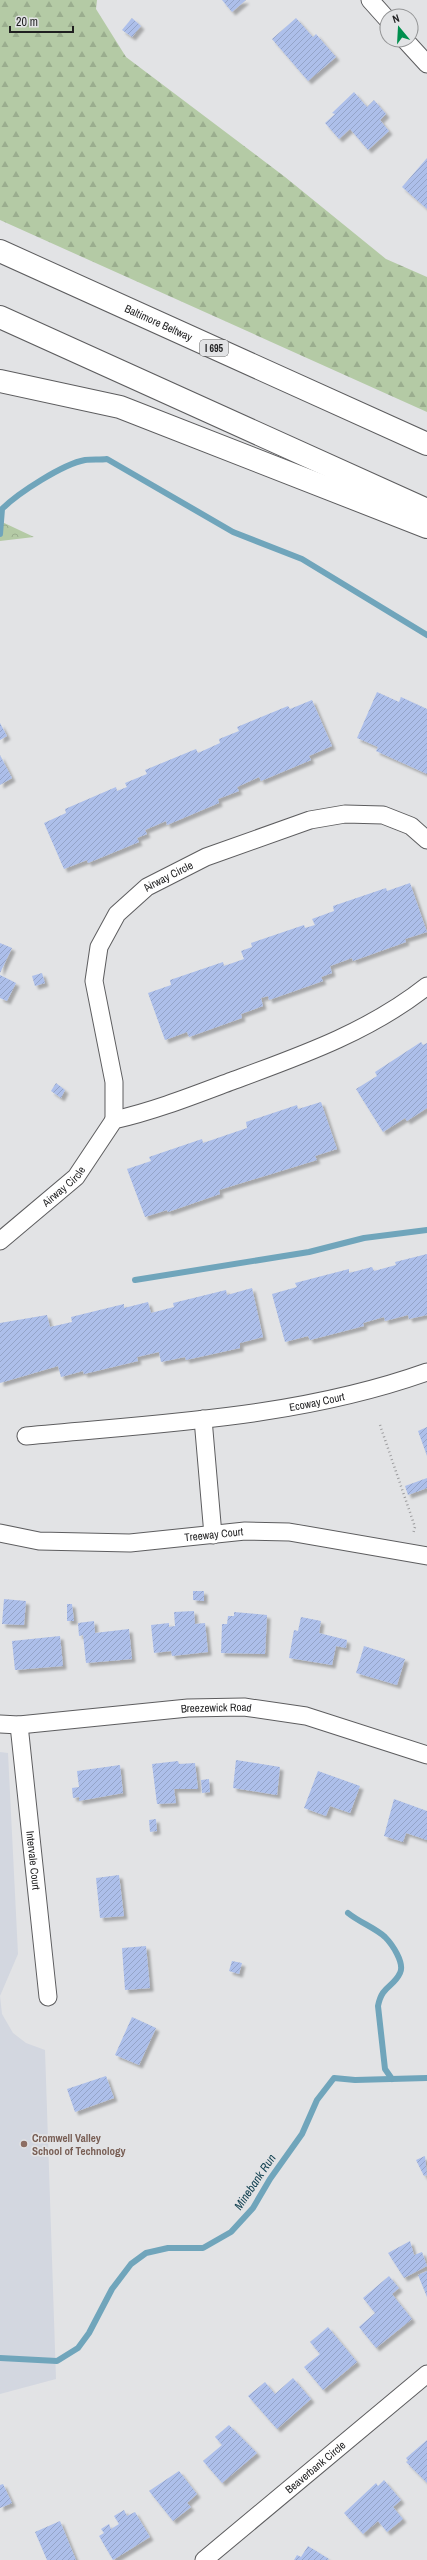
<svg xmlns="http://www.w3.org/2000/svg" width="427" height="2560" viewBox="0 0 427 2560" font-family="'Archivo Narrow',sans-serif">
<defs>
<pattern id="forest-firs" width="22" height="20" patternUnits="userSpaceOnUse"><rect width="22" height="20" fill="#b4caa5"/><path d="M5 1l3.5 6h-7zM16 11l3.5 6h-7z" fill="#9aad8e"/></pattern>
<pattern id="park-crowns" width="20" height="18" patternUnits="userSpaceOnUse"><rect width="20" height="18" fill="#b4caa5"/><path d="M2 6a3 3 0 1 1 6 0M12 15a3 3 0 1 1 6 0" fill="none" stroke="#9aad8e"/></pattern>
<pattern id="building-hatch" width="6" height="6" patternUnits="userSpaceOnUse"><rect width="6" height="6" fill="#adbfea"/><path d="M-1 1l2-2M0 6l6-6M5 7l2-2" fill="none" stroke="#94a4c8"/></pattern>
<filter id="shadow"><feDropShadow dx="3.5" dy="3.5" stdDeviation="1" flood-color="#0004"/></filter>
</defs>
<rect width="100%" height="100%" fill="#e2e3e5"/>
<!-- built -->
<polygon fill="#d3d7e0" points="0,1752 8,1753 18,1954 0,1996 2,2014 13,2033 26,2043 45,2050 56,2379 0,2394"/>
<!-- forest -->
<polygon fill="url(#forest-firs)" points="0,0 97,0 96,9 126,57 285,177 386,259 427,277 427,412 0,220"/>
<!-- park -->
<polygon fill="url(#park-crowns)" points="0,521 34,537 0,541"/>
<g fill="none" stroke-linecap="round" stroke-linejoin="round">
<!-- stream -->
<g stroke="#70a5bb" stroke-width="6">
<path d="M 0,534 L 2,509 C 18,493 63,464 85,460 C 92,459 100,460 107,459 L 233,532 L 302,559 L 427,635"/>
<polyline points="135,1280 309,1252 364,1238 427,1230"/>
<path d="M 348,1913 C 359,1922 375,1928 385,1937 C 392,1944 405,1963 400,1973 C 393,1988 382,1985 378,2006 L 385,2069 L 392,2079"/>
<polyline points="0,2358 57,2361 78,2348 89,2333 112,2289 131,2264 146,2253 168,2248 203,2248 231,2232 253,2208 270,2179 302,2134 317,2100 334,2078 355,2080 427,2078"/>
</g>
</g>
<!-- building -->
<g fill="url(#building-hatch)" filter="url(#shadow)">
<polygon points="222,0 246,0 232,12"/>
<polygon points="132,18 141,26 132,37 122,30"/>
<polygon points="296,18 313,37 316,34 336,57 308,81 272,39"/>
<polygon points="354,92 367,107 374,100 386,114 380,120 389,131 368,150 350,129 339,139 325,123 335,114 332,113"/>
<polygon points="427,158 427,209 402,187"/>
<polygon points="377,692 399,702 401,697 427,709 427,774 376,751 378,747 357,738"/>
<polygon points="312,700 332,746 309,756 311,760 261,781 259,777 237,787 239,791 218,799 219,803 167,825 166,821 145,830 147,834 137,838 139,842 88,863 87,860 64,869 44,823 66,813 65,809 116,787 117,791 127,787 125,783 147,774 145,770 196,749 198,753 220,743 219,739 239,731 237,727 288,706 290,709"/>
<polygon points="0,723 7,736 0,740"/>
<polygon points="0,755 12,778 0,785"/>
<polygon points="410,883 427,932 405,939 406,942 353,961 352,958 330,966 332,973 321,977 323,981 269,1000 268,996 261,998 263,1006 241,1014 242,1018 189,1037 187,1032 165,1040 148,993 171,985 170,980 223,962 224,966 244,959 241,951 252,947 251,943 304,925 305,928 315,925 312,919 334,911 333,906 386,888 387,891"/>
<polygon points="0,943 12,948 0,973"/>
<polygon points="42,973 45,983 35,986 32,976"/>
<polygon points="0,975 16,983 7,1001 0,998"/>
<polygon points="421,1042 423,1045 427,1043 427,1108 407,1121 405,1118 383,1132 356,1089 377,1076 375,1072"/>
<polygon points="56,1083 65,1090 61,1098 51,1091"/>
<polygon points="321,1102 337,1149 315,1156 317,1160 219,1190 220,1194 168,1212 167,1210 145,1217 127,1169 151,1161 149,1157 202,1139 203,1143 247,1128 246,1122 297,1105 298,1109"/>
<polygon points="427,1254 427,1315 409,1319 408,1315 385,1321 384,1317 363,1323 364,1326 310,1340 308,1336 285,1342 272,1294 297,1287 295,1283 349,1269 349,1273 372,1267 374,1271 396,1265 395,1262"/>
<polygon points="252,1288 263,1337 240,1343 240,1348 186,1360 185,1357 161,1362 159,1352 137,1357 138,1361 84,1374 83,1371 61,1377 58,1366 0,1383 0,1323 47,1315 50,1327 72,1322 71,1317 124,1304 124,1308 148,1302 151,1313 174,1307 173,1303 226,1290 227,1295"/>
<polygon points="427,1427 427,1456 418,1431"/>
<polygon points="427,1478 427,1488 408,1495 405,1486"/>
<polygon points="193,1591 204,1591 204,1601 193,1600"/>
<polygon points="4,1599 26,1601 24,1625 2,1624"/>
<polygon points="67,1604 72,1604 74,1621 67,1621"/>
<polygon points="194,1611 195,1624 205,1623 208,1652 172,1656 171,1651 154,1653 151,1625 169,1623 169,1627 175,1626 174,1612"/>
<polygon points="234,1612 267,1615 265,1654 221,1653 222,1624 227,1624 228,1616 234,1616"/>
<polygon points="301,1617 321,1621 319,1633 347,1640 346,1648 336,1646 332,1665 289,1658 294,1630 298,1631"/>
<polygon points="94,1621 95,1633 129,1629 132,1659 86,1663 83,1635 79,1636 78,1623"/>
<polygon points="60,1636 63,1666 15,1670 12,1641"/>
<polygon points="364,1646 405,1659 397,1685 356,1673"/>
<polygon points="236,1760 280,1767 277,1795 233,1788"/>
<polygon points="178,1761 179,1764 195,1763 198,1789 174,1789 176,1803 157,1804 152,1764"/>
<polygon points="120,1765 123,1793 79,1801 79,1797 73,1798 72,1788 79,1787 77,1771"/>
<polygon points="318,1771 360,1786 350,1813 330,1806 326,1816 304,1808"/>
<polygon points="209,1779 210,1792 202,1793 201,1780"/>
<polygon points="394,1799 427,1811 427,1840 406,1833 403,1842 384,1836"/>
<polygon points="156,1819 157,1831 150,1832 149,1820"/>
<polygon points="119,1875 124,1916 100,1918 96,1878"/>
<polygon points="146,1946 150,1988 125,1990 122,1948"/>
<polygon points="232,1961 242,1963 239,1974 229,1971"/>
<polygon points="132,2017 156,2028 139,2065 115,2055"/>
<polygon points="106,2076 114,2098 75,2112 67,2089"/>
<polygon points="425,2156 427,2175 424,2176 416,2160"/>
<polygon points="410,2241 414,2255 422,2252 427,2266 404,2278 388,2253"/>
<polygon points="427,2271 427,2297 418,2275"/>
<polygon points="389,2276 399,2288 392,2294 412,2319 376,2348 359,2327 375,2313 363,2298"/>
<polygon points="328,2327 357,2362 323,2390 304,2367 320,2354 310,2342"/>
<polygon points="293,2378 311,2399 277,2429 248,2396 265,2382 275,2394"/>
<polygon points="229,2425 257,2453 222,2483 203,2461 222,2445 215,2437"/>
<polygon points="427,2440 427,2483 406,2462 408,2461 406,2458"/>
<polygon points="179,2471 197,2494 187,2503 191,2507 173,2521 149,2491"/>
<polygon points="384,2480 401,2500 393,2507 403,2519 387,2532 378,2521 363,2534 344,2513 376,2483 378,2486"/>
<polygon points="3,2484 12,2503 0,2508 0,2485"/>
<polygon points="124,2510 127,2516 135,2512 150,2537 113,2560 99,2536 104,2533 101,2529 109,2524 111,2529 119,2524 114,2516"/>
<polygon points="60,2521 76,2560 47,2560 35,2532"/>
<polygon points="308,2546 329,2559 328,2560 294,2560 297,2555 301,2557"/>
</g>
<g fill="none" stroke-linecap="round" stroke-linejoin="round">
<!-- street casing -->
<g stroke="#5d5d5f" stroke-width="19">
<g id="street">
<polyline points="370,0 387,19"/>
<polyline points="405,40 427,64"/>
<path id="s1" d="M 114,1120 L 114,1082 L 94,981 L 99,947 L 117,914 L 147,887 L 206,857 L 310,820 L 345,814 L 383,815 L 411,826 L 427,840"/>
<path id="s2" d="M 0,1241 L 76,1177 L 114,1120 C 154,1111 192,1096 232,1081 C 300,1056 369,1032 427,986"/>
<polyline points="203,1419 213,1535"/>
<path id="s3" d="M 26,1436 C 160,1423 298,1418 427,1372"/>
<path id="s4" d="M 0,1533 L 39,1541 L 130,1543 L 245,1531 L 289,1532 L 427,1556"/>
<path id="s5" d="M 0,1724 L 19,1725 L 188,1708 L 244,1707 L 306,1716 L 427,1755"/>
<path id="s6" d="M 19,1725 L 48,1997"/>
<path id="s7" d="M 204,2560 L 427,2374"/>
</g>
</g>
<!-- highway casing -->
<g stroke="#5d5d5f" stroke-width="24">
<g id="highway">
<path id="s8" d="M 0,251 L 427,444"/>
<polyline points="0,317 427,510"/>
<polyline points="0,381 120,407 427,527"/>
</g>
</g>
<!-- path -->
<polyline stroke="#9c9c9e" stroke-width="2.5" stroke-dasharray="1 3" stroke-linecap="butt" points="380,1425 415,1527 413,1534"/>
<!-- street -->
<use href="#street" stroke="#fff" stroke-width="17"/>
<!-- highway -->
<use href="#highway" stroke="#fff" stroke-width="22"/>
</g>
<!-- markers -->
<circle fill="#8d6e63" stroke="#e2e3e5" stroke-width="1.5" cx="24" cy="2144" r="4"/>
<g text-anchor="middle" stroke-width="3.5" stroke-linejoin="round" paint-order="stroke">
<!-- shield labels -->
<rect fill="#e2e3e5" stroke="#5a5a5b" stroke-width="1" x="200" y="340" width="28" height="16" rx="3"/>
<g font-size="10" font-weight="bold" fill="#1f1f20">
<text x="214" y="352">I 695</text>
</g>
<!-- street labels -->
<g font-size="11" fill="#1f1f20" stroke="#e2e3e5">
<text dy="4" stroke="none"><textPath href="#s8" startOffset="174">Baltimore Beltway</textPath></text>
<text dy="4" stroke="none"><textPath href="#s1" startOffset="277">Airway Circle</textPath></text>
<text dy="4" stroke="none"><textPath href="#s2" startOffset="84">Airway Circle</textPath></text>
<text dy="4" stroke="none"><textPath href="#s3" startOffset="293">Ecoway Court</textPath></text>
<text dy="4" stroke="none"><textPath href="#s4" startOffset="215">Treeway Court</textPath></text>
<text dy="4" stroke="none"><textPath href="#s5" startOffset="217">Breezewick Road</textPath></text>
<text dy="4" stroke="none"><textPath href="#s6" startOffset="136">Intervale Court</textPath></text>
<text dy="4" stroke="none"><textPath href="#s7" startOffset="145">Beaverbank Circle</textPath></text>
</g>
<!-- education labels -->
<g font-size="11" font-weight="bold" fill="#785e54" stroke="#e2e3e5" text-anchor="start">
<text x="32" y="2142">Cromwell Valley<tspan x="32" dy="13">School of Technology</tspan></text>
</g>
<!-- water labels -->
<g font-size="12" font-style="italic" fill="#0e3e4e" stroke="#e2e3e5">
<text transform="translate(255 2182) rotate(-56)" y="4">Minebank Run</text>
</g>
</g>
<!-- north arrow -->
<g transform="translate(399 28) rotate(342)"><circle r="19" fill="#e2e3e5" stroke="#949596"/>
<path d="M0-3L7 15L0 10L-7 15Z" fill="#008f4e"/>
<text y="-6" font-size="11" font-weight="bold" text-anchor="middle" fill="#1f1f20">N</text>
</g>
<!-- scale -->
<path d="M10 26v6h63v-6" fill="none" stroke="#1f1f20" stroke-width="2"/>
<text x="16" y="26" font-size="12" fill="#1f1f20" stroke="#e2e3e5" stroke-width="3" paint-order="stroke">20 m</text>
</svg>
